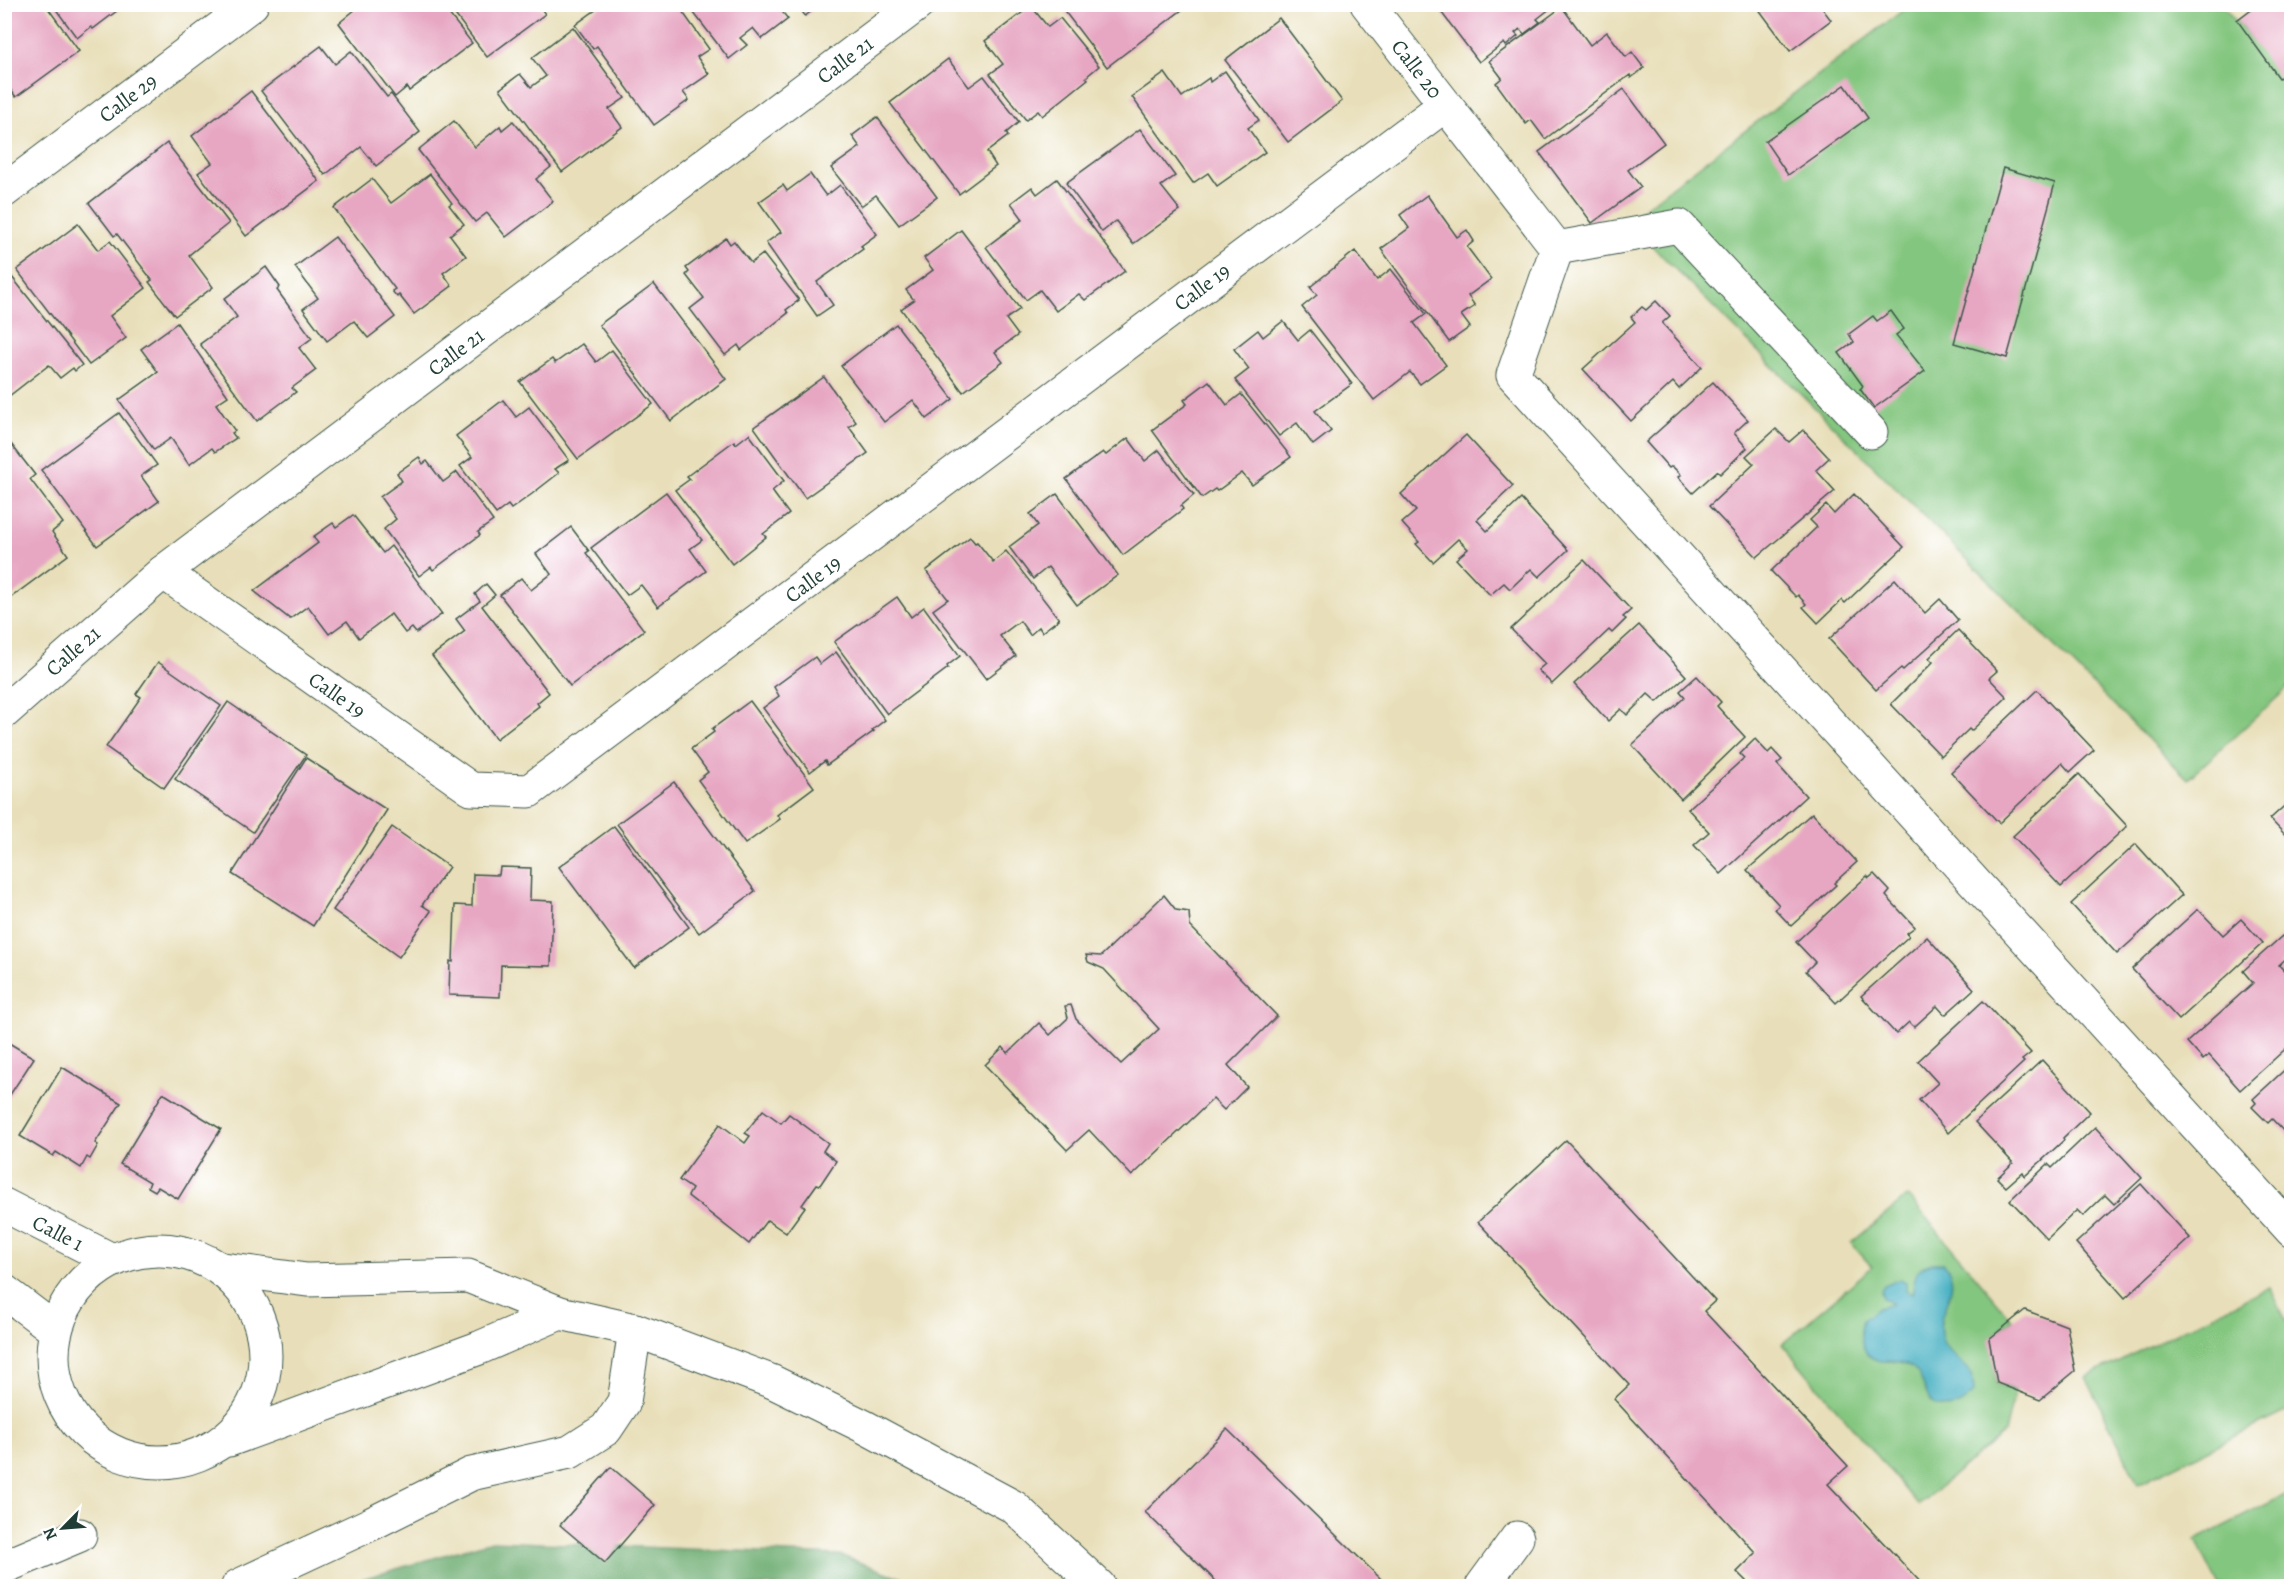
<svg xmlns="http://www.w3.org/2000/svg" width="2296" height="1591" viewBox="0 0 2296 1591" font-family="Alegreya,serif">
<rect width="100%" height="100%" fill="#fff"/>
<filter id="ink" filterUnits="userSpaceOnUse"><feTurbulence type="fractalNoise" baseFrequency=".0167" numOctaves="2"/><feDisplacementMap in="SourceGraphic" scale="12" xChannelSelector="R" yChannelSelector="G"/><feConvolveMatrix kernelMatrix="1 2 1 2 8 2 1 2 1" color-interpolation-filters="sRGB"/></filter>
<filter id="wash" filterUnits="userSpaceOnUse"><feTurbulence type="fractalNoise" baseFrequency=".008" numOctaves="4" result="noise"/><feDisplacementMap in="SourceGraphic" scale="24" xChannelSelector="R" yChannelSelector="G"/><feGaussianBlur stdDeviation="1.35" result="paint"/><feColorMatrix in="noise" values="0 0 0 0 0 0 0 0 0 0 0 0 0 0 0 0 0 1.4 0 .05"/><feComposite in="paint" operator="in"/></filter>
<g filter="url(#wash)">
<rect width="100%" height="100%" fill="#e8dfba"/>
<!-- green -->
<g fill="#83c67f" stroke="#51825a" stroke-width="1.5">
<polygon points="1910,5 2222,5 2291,85 2291,685 2188,779 1627,221"/>
<polygon points="1908,1196 2012,1320 1990,1339 1997,1383 2015,1391 2005,1432 1918,1505 1782,1344 1872,1267 1851,1243"/>
<polygon points="2270,1287 2291,1331 2291,1409 2138,1484 2086,1377"/>
<polygon points="2291,1492 2291,1586 2219,1586 2196,1540"/>
</g>
<!-- forest -->
<polygon fill="#6aab6e" stroke="#447451" stroke-width="1.5" points="492,1541 840,1555 923,1586 338,1586"/>
<!-- water -->
<path fill="#42aec1" stroke="#30767a" stroke-width="1.5" d="M 1933,1263 L 1944,1263 C 1965,1288 1936,1307 1941,1334 C 1945,1362 1975,1358 1974,1393 C 1965,1402 1955,1410 1941,1407 C 1921,1401 1927,1378 1912,1367 C 1902,1360 1892,1362 1881,1361 C 1861,1358 1858,1335 1863,1320 L 1878,1308 L 1893,1304 L 1883,1298 L 1881,1291 L 1884,1286 L 1900,1279 L 1906,1282 L 1906,1291 L 1912,1294 C 1917,1278 1911,1268 1933,1263 Z"/>
<g id="blocks">
<!-- building -->
<g fill="#e7a7c3">
<polygon points="4,4 45,4 79,51 16,97 4,81"/>
<polygon points="52,4 126,4 93,29 91,27 77,38"/>
<polygon points="362,4 441,4 472,43 409,91 407,87 395,97 339,23"/>
<polygon points="447,4 538,4 545,14 487,57"/>
<polygon points="604,4 677,4 709,49 697,57 709,74 683,92 689,100 654,125 597,46 593,49 575,25"/>
<polygon points="687,4 776,4 788,19 762,39 753,28 740,38 747,45 729,59"/>
<polygon points="797,4 822,4 805,16"/>
<polygon points="1059,4 1179,4 1183,9 1107,67"/>
<polygon points="1435,4 1556,4 1537,19 1540,22 1524,34 1520,29 1515,33 1518,36 1506,46 1504,43 1479,62"/>
<polygon points="1755,4 1819,4 1831,20 1790,51"/>
<polygon points="2258,4 2292,4 2292,69 2279,78 2237,20"/>
<polygon points="1031,6 1048,27 1060,18 1099,66 1086,77 1088,79 1042,116 1038,111 1026,120 990,74 1003,64 985,41"/>
<polygon points="1562,7 1590,45 1607,32 1626,57 1632,52 1644,68 1631,78 1630,75 1545,139 1531,120 1526,124 1496,83 1502,78 1489,61"/>
<polygon points="1279,18 1342,101 1288,142 1225,60"/>
<polygon points="573,27 625,98 609,109 622,127 562,172 500,89 520,74 531,87 546,76 532,58"/>
<polygon points="321,46 335,64 351,51 387,97 391,94 420,132 376,166 361,147 325,175 261,91"/>
<polygon points="948,59 969,87 984,76 1019,122 1006,133 1008,136 987,152 996,166 959,194 890,103"/>
<polygon points="1225,71 1259,120 1248,128 1265,152 1217,186 1208,173 1193,183 1132,97 1165,73 1182,97 1209,78 1210,82"/>
<polygon points="1845,85 1868,118 1788,175 1765,141"/>
<polygon points="1624,89 1664,143 1628,170 1641,187 1592,223 1539,152"/>
<polygon points="251,91 319,181 246,236 198,173 212,163 192,136"/>
<polygon points="877,117 937,197 899,225 876,195 861,206 831,168 860,147 852,136"/>
<polygon points="454,121 475,147 500,126 502,130 513,121 551,167 536,179 553,201 506,237 487,213 475,222 418,150"/>
<polygon points="1140,129 1175,176 1161,186 1180,210 1133,244 1116,221 1102,232 1066,183"/>
<polygon points="167,143 229,223 189,255 213,287 175,316 149,282 152,280 117,234 114,236 89,203"/>
<polygon points="2003,168 2055,183 2007,358 1954,343"/>
<polygon points="430,174 452,203 449,205 464,224 450,235 466,256 443,273 452,286 414,314 399,295 397,297 392,291 395,289 334,208 372,179 391,203"/>
<polygon points="810,174 826,196 840,185 877,234 861,246 863,249 817,282 833,305 817,316 766,243 781,232 759,202 783,185 787,191"/>
<polygon points="1057,179 1125,271 1085,300 1079,294 1056,311 1040,290 1026,300 986,247 1023,219 1011,203 1032,187 1037,194"/>
<polygon points="1427,195 1457,237 1467,230 1474,241 1467,247 1491,279 1468,296 1475,306 1461,315 1470,327 1449,342 1381,249 1409,228 1400,215"/>
<polygon points="78,224 98,250 110,241 146,288 110,316 126,338 89,365 17,270"/>
<polygon points="961,230 1020,309 1006,319 1018,335 995,352 1003,362 963,392 901,309 914,300 906,290 933,270 924,258"/>
<polygon points="335,237 395,317 368,338 354,321 327,341 303,309 318,298 295,267"/>
<polygon points="726,238 730,244 734,241 751,263 763,254 799,300 786,310 788,313 741,350 738,345 725,355 690,309 704,298 686,275 689,272 686,268"/>
<polygon points="1355,251 1377,280 1391,269 1426,314 1414,323 1446,365 1420,384 1410,372 1374,400 1302,307 1317,295 1310,287"/>
<polygon points="4,267 82,365 75,371 73,368 60,378 49,365 4,400"/>
<polygon points="266,267 280,287 277,290 312,338 299,348 316,370 292,388 296,392 257,421 200,344 237,317 224,299"/>
<polygon points="654,284 726,379 671,421 599,325"/>
<polygon points="1656,301 1670,316 1662,323 1702,367 1679,389 1673,382 1631,421 1583,369 1635,322 1631,317 1642,307 1646,310"/>
<polygon points="1891,311 1904,329 1896,335 1925,371 1874,408 1860,389 1863,386 1839,353 1854,342 1849,334 1873,316 1877,321"/>
<polygon points="1283,321 1298,340 1310,330 1352,384 1315,411 1331,431 1313,445 1297,423 1279,436 1235,380 1249,369 1234,349 1258,330 1263,337"/>
<polygon points="177,323 228,396 216,404 235,431 232,433 236,438 215,452 212,448 189,465 171,438 154,450 119,400 158,372 141,349"/>
<polygon points="896,324 953,399 927,419 913,400 884,422 841,366"/>
<polygon points="582,344 596,362 612,350 653,404 578,459 520,382 552,359 555,363"/>
<polygon points="824,377 856,422 849,427 868,453 805,498 754,427"/>
<polygon points="1209,381 1227,405 1241,394 1291,457 1252,485 1242,473 1217,491 1215,489 1202,498 1152,430 1187,404 1184,400"/>
<polygon points="1713,382 1748,420 1734,433 1747,448 1720,474 1717,471 1693,493 1678,477 1681,475 1672,466 1669,468 1646,442"/>
<polygon points="503,400 516,417 529,407 569,460 555,469 559,473 532,494 511,509 508,505 496,514 460,466 472,457 456,436"/>
<polygon points="119,413 157,465 141,476 159,501 97,546 41,470"/>
<polygon points="1776,429 1789,442 1803,430 1829,458 1816,470 1835,491 1757,557 1709,506 1754,464 1746,456"/>
<polygon points="749,434 784,481 772,491 789,514 763,534 766,537 732,564 675,490 690,479 687,476 734,441 736,444"/>
<polygon points="1466,435 1513,486 1477,520 1487,531 1521,499 1568,550 1539,577 1531,569 1510,589 1504,583 1490,595 1456,559 1468,549 1458,539 1433,562 1416,544 1419,542 1402,523 1416,511 1401,494"/>
<polygon points="1128,438 1145,461 1159,450 1194,495 1181,506 1183,509 1123,555 1066,479 1103,452 1106,455"/>
<polygon points="11,444 35,475 30,479 63,523 52,532 68,555 6,601 4,449"/>
<polygon points="419,457 423,464 427,461 443,482 457,472 493,521 478,532 480,535 433,570 431,567 419,576 384,529 396,519 380,497 402,481 397,473"/>
<polygon points="666,492 702,540 690,549 706,571 658,607 641,585 627,595 591,548"/>
<polygon points="1057,494 1118,575 1077,605 1048,567 1033,579 1009,547 1038,525 1030,514"/>
<polygon points="1854,494 1904,547 1845,603 1842,600 1818,623 1803,607 1806,604 1798,595 1796,597 1771,571 1817,527 1810,520 1826,505 1834,514"/>
<polygon points="353,515 383,553 391,546 442,614 416,633 412,628 405,633 391,614 359,638 347,621 329,634 308,606 290,619 254,591 318,543 313,537 333,523 336,527"/>
<polygon points="571,527 589,551 586,553 644,630 570,686 500,595 521,578 531,590 551,574 536,554"/>
<polygon points="970,537 975,543 977,542 993,562 1006,551 1059,619 1042,632 1039,627 1030,635 1020,621 1000,636 1016,656 986,679 933,610 948,599 926,571"/>
<polygon points="1584,560 1631,610 1623,617 1626,619 1612,633 1609,630 1552,684 1538,670 1545,664 1511,629"/>
<polygon points="1895,579 1925,613 1940,599 1958,620 1903,670 1901,668 1876,690 1829,639"/>
<polygon points="486,584 495,595 482,606 549,693 537,703 539,706 496,739 432,656 465,631 456,619 480,601 475,594"/>
<polygon points="897,597 911,617 924,607 960,656 947,666 948,668 887,714 834,642"/>
<polygon points="1639,625 1686,676 1657,702 1648,694 1627,715 1621,709 1608,721 1574,684"/>
<polygon points="1958,630 1997,671 1989,678 2007,697 1971,731 1969,729 1941,756 1891,704 1933,662 1929,658"/>
<polygon points="836,652 885,720 872,730 874,731 827,765 825,761 810,772 763,708 779,696 774,687 815,657 820,664"/>
<polygon points="158,662 221,706 164,788 106,747 141,697 136,694"/>
<polygon points="1697,676 1721,702 1717,706 1745,737 1681,799 1632,745 1685,697 1680,691"/>
<polygon points="2037,690 2094,750 2070,772 2062,763 1999,823 1951,772"/>
<polygon points="750,701 814,787 777,815 780,819 745,844 698,780 708,772 691,749 714,732 712,729"/>
<polygon points="228,702 306,755 253,832 175,779"/>
<polygon points="1755,739 1768,753 1772,749 1782,760 1777,764 1806,796 1721,874 1694,845 1709,832 1688,809 1744,758 1740,754"/>
<polygon points="306,758 387,810 313,926 232,874"/>
<polygon points="2079,774 2127,826 2061,887 2013,836"/>
<polygon points="674,782 755,891 699,933 617,824"/>
<polygon points="2292,799 2292,842 2270,819"/>
<polygon points="1812,813 1857,862 1834,883 1836,885 1791,926 1775,909 1779,905 1747,870"/>
<polygon points="614,826 689,927 634,968 559,867"/>
<polygon points="392,827 449,867 422,905 431,911 399,957 333,910"/>
<polygon points="2136,844 2182,895 2117,954 2071,904"/>
<polygon points="500,867 531,868 530,900 553,901 551,966 501,965 500,997 449,995 450,961 453,962 455,905 472,906 473,874 499,875"/>
<polygon points="1874,874 1890,891 1886,896 1915,927 1907,933 1909,936 1836,1003 1806,971 1815,962 1796,942 1867,876 1869,878"/>
<polygon points="1164,895 1176,910 1189,912 1190,926 1277,1016 1228,1065 1247,1087 1224,1110 1213,1099 1132,1176 1089,1130 1067,1150 985,1065 1003,1047 1008,1053 1039,1023 1050,1035 1068,1018 1065,1006 1071,1005 1076,1019 1121,1064 1159,1029 1104,969 1088,962 1086,955 1101,956"/>
<polygon points="2198,909 2223,935 2241,919 2263,943 2179,1020 2132,969"/>
<polygon points="2282,936 2292,946 2292,953 2279,965 2292,979 2292,1043 2240,1090 2209,1055 2203,1060 2187,1042 2253,983 2243,971"/>
<polygon points="1927,937 1974,989 1945,1015 1937,1006 1914,1027 1909,1022 1896,1034 1861,996"/>
<polygon points="1983,1001 2031,1053 2022,1060 2024,1062 1948,1133 1919,1100 1938,1083 1918,1061"/>
<polygon points="4,1040 34,1058 4,1104"/>
<polygon points="2042,1060 2090,1112 2063,1138 2064,1140 2025,1176 2023,1172 2006,1187 1997,1178 2013,1163 1975,1122"/>
<polygon points="2292,1063 2292,1140 2272,1119 2268,1123 2252,1107 2256,1103 2253,1099"/>
<polygon points="62,1067 121,1103 95,1143 98,1145 90,1159 87,1157 81,1168 56,1152 53,1156 20,1136"/>
<polygon points="163,1093 221,1129 178,1199 158,1187 155,1191 148,1187 150,1182 120,1164"/>
<polygon points="763,1110 781,1123 789,1114 828,1143 823,1151 836,1161 820,1185 817,1184 802,1205 805,1207 786,1233 767,1220 749,1244 688,1196 692,1189 679,1180 720,1124 745,1143 750,1136 745,1133"/>
<polygon points="2095,1127 2142,1178 2114,1204 2105,1195 2083,1216 2077,1210 2047,1239 2010,1200 2048,1164 2052,1168"/>
<polygon points="1566,1140 1715,1301 1704,1311 1848,1466 1828,1484 1924,1586 1751,1586 1737,1572 1756,1553 1614,1399 1629,1385 1478,1222"/>
<polygon points="2141,1184 2190,1238 2125,1298 2076,1243"/>
<polygon points="2025,1310 2067,1326 2075,1371 2040,1400 1997,1383 1989,1339"/>
<polygon points="1227,1429 1381,1579 1373,1586 1221,1586 1145,1512"/>
<polygon points="611,1467 655,1505 605,1563 560,1525"/>
</g>
</g>
</g>
<g filter="url(#ink)">
<use href="#blocks" fill-opacity="0" stroke="#3d5548" stroke-width="1.5"/>
<g fill="none" stroke-linecap="round" stroke-linejoin="round">
<!-- minor casing -->
<g stroke="#3d5548" stroke-width="35">
<g id="minor">
<polyline points="1367,4 1557,248 1513,375 2292,1231"/>
<polyline points="4,191 252,4"/>
<polyline points="1557,248 1679,226 1871,432"/>
<polyline points="163,572 471,789 529,791 1445,105"/>
<polyline points="4,712 163,572 918,4"/>
<polyline points="4,1205 112,1260"/>
<circle cx="159" cy="1356" r="106"/>
<polyline points="223,1269 307,1280 468,1276 560,1313 635,1330 773,1382 863,1426 1014,1507 1099,1586"/>
<polyline points="4,1291 54,1329"/>
<polyline points="229,1440 479,1348 560,1313"/>
<polyline points="4,1567 80,1535"/>
<polyline points="238,1586 371,1524 471,1474 570,1452 606,1429 624,1402 635,1330"/>
<polyline points="1482,1586 1517,1538"/>
</g>
</g>
<!-- minor -->
<use href="#minor" stroke="#fff" stroke-width="33"/>
</g>
</g>
<g text-anchor="middle" stroke-width="4.5" stroke-linejoin="round" paint-order="stroke">
<!-- street labels -->
<g font-size="21" fill="#1f3d34" stroke="#fff">
<text transform="translate(845 60) rotate(-37)" y="7">Calle 21</text>
<text transform="translate(1417 69) rotate(52)" y="7">Calle 20</text>
<text transform="translate(128 98) rotate(-37)" y="7">Calle 29</text>
<text transform="translate(1202 287) rotate(-37)" y="7">Calle 19</text>
<text transform="translate(456 352) rotate(-37)" y="7">Calle 21</text>
<text transform="translate(813 579) rotate(-37)" y="7">Calle 19</text>
<text transform="translate(73 651) rotate(-41)" y="7">Calle 21</text>
<text transform="translate(337 695) rotate(35)" y="7">Calle 19</text>
<text transform="translate(58 1233) rotate(27)" y="7">Calle 1</text>
</g>
</g>
<!-- margin -->
<rect width="2296" height="1591" fill="none" stroke="#fff" stroke-width="24"/>
<!-- north arrow -->
<g transform="translate(63 1528) rotate(245)" stroke="#ffffff" stroke-width="4.5" paint-order="stroke">
<path d="M0-4.5L10 22L0 15L-10 22Z" fill="#1f3d34"/>
<text y="-9" font-size="16" font-weight="bold" text-anchor="middle" fill="#1f3d34">N</text>
</g>
</svg>
